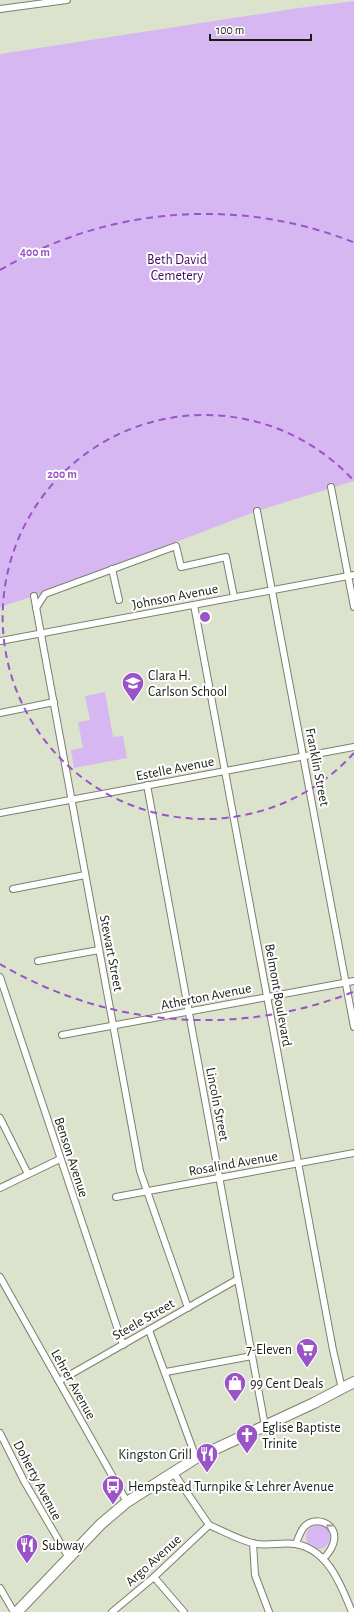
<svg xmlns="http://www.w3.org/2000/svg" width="354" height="1612" viewBox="0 0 354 1612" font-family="'Alegreya Sans',sans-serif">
<rect width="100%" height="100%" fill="#dce3cd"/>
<!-- green -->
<g fill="#d7b7f1">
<polygon points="354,1 354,481 257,511 34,596 0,607 0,54 299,8"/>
<polygon points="105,692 113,737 123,736 127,758 74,768 71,750 83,748 78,722 90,720 85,696"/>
<circle cx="318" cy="1537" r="12"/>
</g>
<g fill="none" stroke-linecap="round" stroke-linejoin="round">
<!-- street casing -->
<g stroke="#7b816d" stroke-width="8">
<g id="street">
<polyline points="0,9 67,0"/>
<polyline points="331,487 354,607"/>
<polyline points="257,511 354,1027"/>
<polyline points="112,569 119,600"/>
<polyline points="34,596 140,1171 188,1308"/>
<polyline points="194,605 333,1350 342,1389"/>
<polyline points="36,608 45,594 176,546 181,567 226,557 234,597"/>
<polyline points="0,641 354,575"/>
<polyline points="0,713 54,702"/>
<polyline points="147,785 265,1426"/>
<polyline points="0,813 354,747"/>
<polyline points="13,889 85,875"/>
<polyline points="38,961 99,950"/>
<polyline points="0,977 123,1345"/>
<polyline points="62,1035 354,981"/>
<polyline points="0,1118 28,1174"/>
<polyline points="0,1188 60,1159"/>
<polyline points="116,1197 354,1153"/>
<polyline points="0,1277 127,1502"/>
<polyline points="149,1330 196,1458"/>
<polyline points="166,1372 252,1356"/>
<polyline points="59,1381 238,1279"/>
<polyline points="0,1433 24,1481 69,1558"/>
<polyline points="173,1472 209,1525"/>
<path d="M 209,1525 C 223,1531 237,1539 252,1543 C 265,1547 281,1542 295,1544 C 328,1549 341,1585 352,1612"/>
<polyline points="253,1543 255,1575 269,1612"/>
<path d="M 296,1544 C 298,1538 300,1532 304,1527 C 318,1511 352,1530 323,1559"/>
<polyline points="154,1577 184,1612"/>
<polyline points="0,1588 14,1612"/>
<polyline points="112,1612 154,1577 209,1525"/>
</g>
</g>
<!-- primary casing -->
<g stroke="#7b816d" stroke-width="12">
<polyline id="primary" points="17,1612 101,1524 127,1502 196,1458 314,1403 354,1382"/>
</g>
<!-- street -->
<use href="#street" stroke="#fff" stroke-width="6"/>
<!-- primary -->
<use href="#primary" stroke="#fff" stroke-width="10"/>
</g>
<!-- one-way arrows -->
<defs><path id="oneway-chevron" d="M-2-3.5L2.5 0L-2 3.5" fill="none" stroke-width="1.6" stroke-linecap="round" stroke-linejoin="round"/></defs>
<use stroke="#989996" href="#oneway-chevron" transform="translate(329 1527) rotate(-139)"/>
<!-- distance rings -->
<g fill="none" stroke="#9a54c8" stroke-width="2" stroke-dasharray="7 5">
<path d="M354 753A202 202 0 1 1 354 481"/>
<path d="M353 992A403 403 0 0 1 0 964M0 270A403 403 0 0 1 353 242"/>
</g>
<!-- icons -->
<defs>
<g id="school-pin" transform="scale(1.15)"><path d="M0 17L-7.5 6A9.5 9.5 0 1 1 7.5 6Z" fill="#9a54c8" stroke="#fff"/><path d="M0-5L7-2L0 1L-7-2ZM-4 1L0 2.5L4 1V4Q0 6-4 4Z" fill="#fff"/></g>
<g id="supermarket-pin" transform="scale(1.15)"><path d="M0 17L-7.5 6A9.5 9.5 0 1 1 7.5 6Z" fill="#9a54c8" stroke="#fff"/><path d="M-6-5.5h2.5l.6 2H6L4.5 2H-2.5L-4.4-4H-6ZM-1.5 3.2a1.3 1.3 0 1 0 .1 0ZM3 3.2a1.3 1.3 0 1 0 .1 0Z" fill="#fff"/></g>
<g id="shop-pin" transform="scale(1.15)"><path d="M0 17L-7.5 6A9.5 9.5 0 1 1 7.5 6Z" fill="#9a54c8" stroke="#fff"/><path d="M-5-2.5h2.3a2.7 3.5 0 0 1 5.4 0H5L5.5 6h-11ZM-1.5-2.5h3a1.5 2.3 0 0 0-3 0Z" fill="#fff"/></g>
<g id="church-pin" transform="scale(1.15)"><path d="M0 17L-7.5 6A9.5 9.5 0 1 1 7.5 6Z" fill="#9a54c8" stroke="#fff"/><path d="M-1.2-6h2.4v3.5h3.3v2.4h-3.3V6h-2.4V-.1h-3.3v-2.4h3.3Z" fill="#fff"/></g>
<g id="restaurant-pin" transform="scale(1.15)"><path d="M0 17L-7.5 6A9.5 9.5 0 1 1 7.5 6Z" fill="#9a54c8" stroke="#fff"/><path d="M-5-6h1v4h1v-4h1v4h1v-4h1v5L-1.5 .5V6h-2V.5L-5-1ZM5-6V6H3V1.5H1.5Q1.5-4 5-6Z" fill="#fff"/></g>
<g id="bus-pin" transform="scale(1.15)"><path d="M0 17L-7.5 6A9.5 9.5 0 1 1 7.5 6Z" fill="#9a54c8" stroke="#fff"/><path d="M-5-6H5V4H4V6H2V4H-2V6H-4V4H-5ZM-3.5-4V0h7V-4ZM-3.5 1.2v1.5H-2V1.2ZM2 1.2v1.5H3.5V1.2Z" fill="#fff"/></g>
</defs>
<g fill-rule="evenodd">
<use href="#school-pin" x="133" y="683"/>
<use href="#supermarket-pin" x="307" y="1349"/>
<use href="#shop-pin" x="235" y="1383"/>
<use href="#church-pin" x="247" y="1435"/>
<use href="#restaurant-pin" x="207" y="1454"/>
<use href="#bus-pin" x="113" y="1486"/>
<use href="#restaurant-pin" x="27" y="1545"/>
</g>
<g text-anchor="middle" stroke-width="4" stroke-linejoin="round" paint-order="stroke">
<!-- park labels -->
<g font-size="14" fill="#420a5f" stroke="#fff">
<text x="177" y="264">Beth David<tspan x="177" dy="16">Cemetery</tspan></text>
</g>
<!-- street labels -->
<g font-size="14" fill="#1b1d15" stroke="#fff">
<text transform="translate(175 596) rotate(-11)" y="5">Johnson Avenue</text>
<text transform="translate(318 767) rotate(79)" y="5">Franklin Street</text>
<text transform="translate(175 768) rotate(-11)" y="5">Estelle Avenue</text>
<text transform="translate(112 953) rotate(79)" y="5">Stewart Street</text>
<text transform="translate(279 995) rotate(80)" y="5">Belmont Boulevard</text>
<text transform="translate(206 996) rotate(-11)" y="5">Atherton Avenue</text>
<text transform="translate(218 1104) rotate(79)" y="5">Lincoln Street</text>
<text transform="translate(72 1157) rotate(72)" y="5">Benson Avenue</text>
<text transform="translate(233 1163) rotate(-10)" y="5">Rosalind Avenue</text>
<text transform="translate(143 1319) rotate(-30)" y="5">Steele Street</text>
<text transform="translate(74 1384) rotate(61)" y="5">Lehrer Avenue</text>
<text transform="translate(38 1480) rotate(62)" y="5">Doherty Avenue</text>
<text transform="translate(153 1560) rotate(-42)" y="5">Argo Avenue</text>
</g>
<!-- poi labels -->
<g font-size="14" fill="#1b1d15" stroke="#fff" text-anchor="start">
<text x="148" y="680">Clara H.<tspan x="148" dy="16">Carlson School</tspan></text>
<text x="292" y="1354" text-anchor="end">7-Eleven</text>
<text x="250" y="1388">99 Cent Deals</text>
<text x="262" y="1432">Eglise Baptiste<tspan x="262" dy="16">Trinite</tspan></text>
<text x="192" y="1459" text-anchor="end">Kingston Grill</text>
<text x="128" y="1491">Hempstead Turnpike &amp; Lehrer Avenue</text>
<text x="42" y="1550">Subway</text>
</g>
</g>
<circle cx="205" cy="617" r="6" fill="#9a54c8" stroke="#fff" stroke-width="2"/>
<g font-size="12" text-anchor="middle" font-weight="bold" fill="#9a54c8" stroke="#fff" stroke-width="4" stroke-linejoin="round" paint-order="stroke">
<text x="35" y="256">400 m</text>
<text x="62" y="478">200 m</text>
</g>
<!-- scale -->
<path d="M210 34v6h101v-6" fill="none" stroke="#1b1d15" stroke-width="2"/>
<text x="216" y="34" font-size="12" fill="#1b1d15" stroke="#ffffff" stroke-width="3" paint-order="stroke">100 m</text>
</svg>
